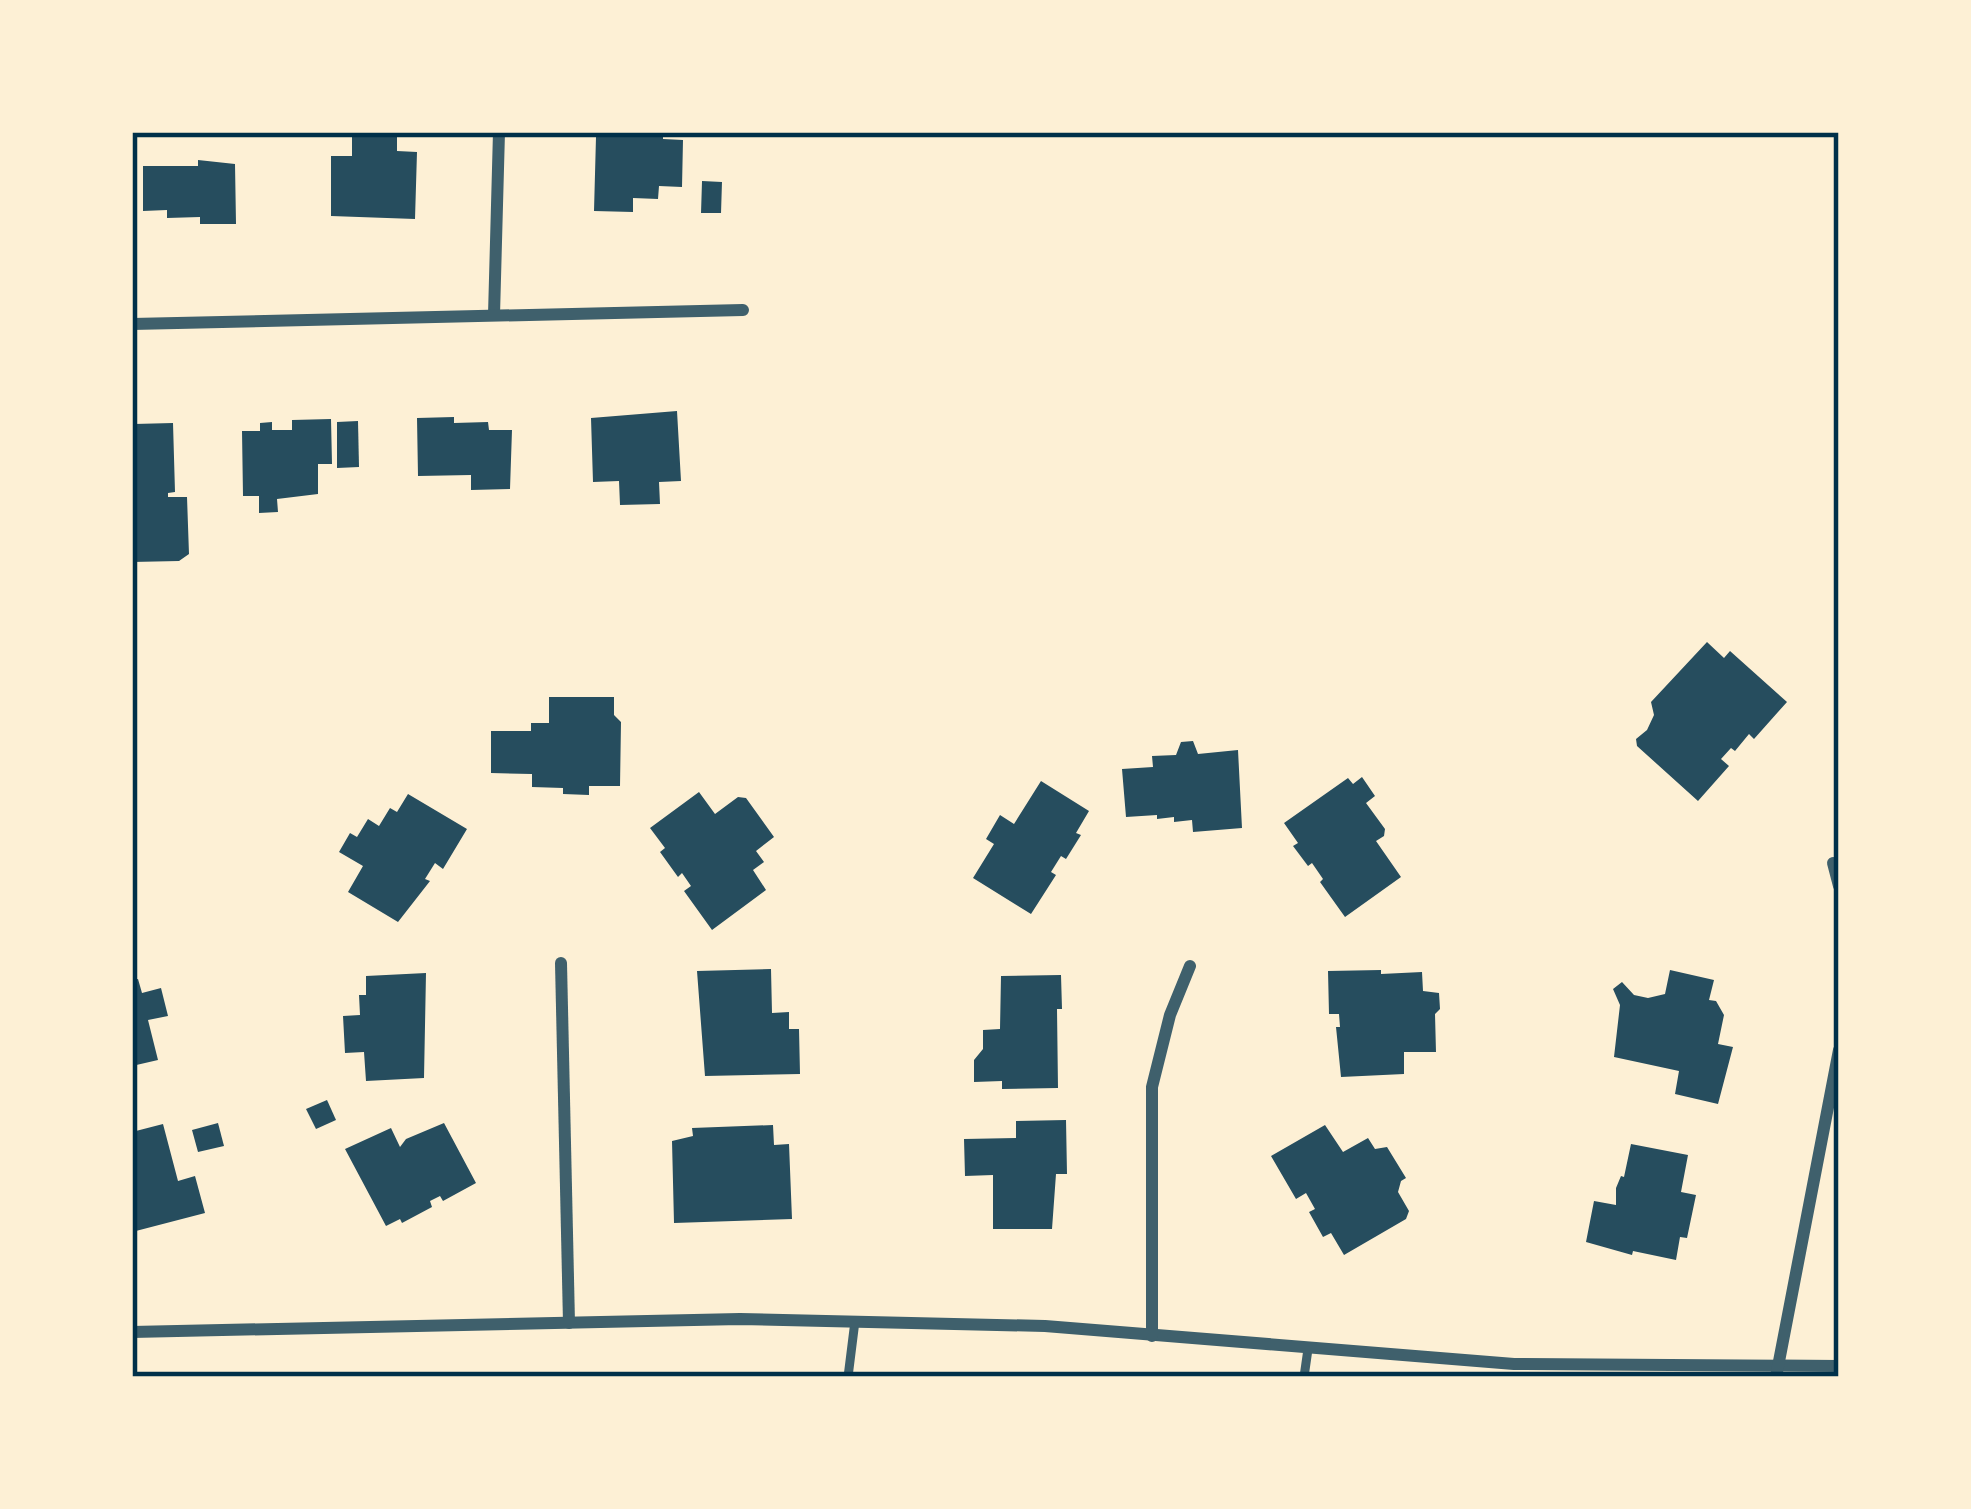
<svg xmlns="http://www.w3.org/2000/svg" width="1971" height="1509" viewBox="0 0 1971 1509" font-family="Poppins,sans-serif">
<rect width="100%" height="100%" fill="#fdf0d5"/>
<!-- building -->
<g fill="#264d5e">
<polygon points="352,132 397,132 397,151 417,152 415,219 331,216 331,156 352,156"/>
<polygon points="609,132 663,132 663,139 683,140 682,187 659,186 658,199 633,198 633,212 594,211 596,137 609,137"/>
<polygon points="198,160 235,164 236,224 200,224 200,217 167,218 167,210 143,211 143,166 198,166"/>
<polygon points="702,181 722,182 721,213 701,213"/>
<polygon points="677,411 681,481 659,482 660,504 620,505 619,481 593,482 591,418"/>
<polygon points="454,417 454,423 488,422 489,430 512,430 510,489 471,490 471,475 418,476 417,418"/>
<polygon points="331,419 332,464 318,464 318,494 277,499 278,512 259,513 259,496 243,496 242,431 260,431 260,423 272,422 272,430 292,430 292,420"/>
<polygon points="358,421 359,467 337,468 337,422"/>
<polygon points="173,423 175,492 168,493 168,497 187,497 189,554 179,561 132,562 132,428 134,424"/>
<polygon points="1707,642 1724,658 1730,651 1787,702 1754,739 1749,734 1735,751 1731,748 1721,759 1729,766 1698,801 1637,746 1636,739 1647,730 1654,715 1651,702"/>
<polygon points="549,697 614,697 614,715 621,722 620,786 589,786 589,795 563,794 563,788 532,787 532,774 491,773 491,731 531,731 531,723 549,723"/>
<polygon points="1193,741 1198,754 1238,750 1242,828 1193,832 1192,820 1174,822 1174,817 1157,819 1157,815 1126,817 1122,769 1153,767 1152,756 1176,755 1181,742"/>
<polygon points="1362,777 1375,796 1366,803 1385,829 1384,836 1376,841 1401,877 1345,917 1320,882 1323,879 1312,863 1308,866 1293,846 1298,843 1284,823 1348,778 1353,784"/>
<polygon points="1041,781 1089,811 1076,833 1081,835 1066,859 1061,856 1051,872 1056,875 1031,914 973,878 994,844 986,839 1000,815 1014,824"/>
<polygon points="699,792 715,814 738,797 746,798 774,837 756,851 764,862 753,870 766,890 712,930 684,891 691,886 682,873 678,877 660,852 665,848 650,828"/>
<polygon points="408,794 467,829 443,869 435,863 425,879 430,881 398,922 348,892 363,866 339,852 350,833 357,837 368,819 379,826 390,808 397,812"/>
<polygon points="771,969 772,1013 789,1012 789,1029 799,1029 800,1074 705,1076 697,971"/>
<polygon points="1381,970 1381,974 1422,972 1423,991 1439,993 1440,1009 1435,1014 1436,1052 1404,1052 1404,1074 1341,1077 1336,1027 1340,1027 1339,1014 1329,1014 1328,971"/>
<polygon points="1670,970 1714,980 1709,1000 1716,1001 1724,1015 1718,1044 1733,1047 1718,1104 1675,1094 1679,1071 1614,1057 1620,1005 1613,989 1622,982 1634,995 1648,998 1665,994"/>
<polygon points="426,973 424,1078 366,1081 364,1052 345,1053 343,1016 360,1015 359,995 366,995 366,976"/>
<polygon points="1061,975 1062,1009 1057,1009 1058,1088 1002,1089 1002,1081 974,1082 974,1060 983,1049 983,1030 1000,1029 1001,976"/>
<polygon points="138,979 142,993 161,988 168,1016 148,1020 158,1060 132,1066 132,980"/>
<polygon points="327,1100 336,1120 316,1129 306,1109"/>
<polygon points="1066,1120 1067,1174 1056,1174 1052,1229 993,1229 993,1175 965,1176 964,1139 1016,1138 1016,1121"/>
<polygon points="218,1123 224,1146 198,1152 192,1130"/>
<polygon points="444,1123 476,1183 443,1201 440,1196 430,1201 432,1207 402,1223 400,1219 386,1226 345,1149 391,1128 400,1147 406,1139"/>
<polygon points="163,1124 178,1181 195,1176 205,1213 132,1232 132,1132"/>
<polygon points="773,1125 774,1145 789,1144 792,1219 674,1223 672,1141 693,1136 692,1128"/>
<polygon points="1325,1125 1343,1152 1368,1138 1375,1149 1387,1147 1406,1178 1401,1181 1398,1192 1409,1211 1406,1219 1344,1255 1331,1233 1323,1237 1309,1212 1315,1209 1306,1193 1296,1199 1271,1156"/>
<polygon points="1631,1144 1688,1155 1681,1192 1696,1195 1687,1238 1680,1237 1676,1260 1633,1251 1632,1255 1586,1242 1594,1201 1616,1205 1616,1188 1621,1176 1624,1177"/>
</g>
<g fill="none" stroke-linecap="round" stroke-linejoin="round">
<!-- service -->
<g stroke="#3f606c" stroke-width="9">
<polyline points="848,1377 855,1321"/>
<polyline points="1304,1377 1308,1349"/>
</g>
<!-- minor -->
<g stroke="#3f606c" stroke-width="12">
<polyline points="494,315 499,132"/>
<polyline points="132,324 743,310"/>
<polyline points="1833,863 1839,886"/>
<polyline points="561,963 569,1323"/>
<polyline points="132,1332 740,1319 1045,1326 1514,1364 1839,1366"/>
<polyline points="1152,1336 1152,1087 1170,1015 1190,966"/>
<polyline points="1776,1377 1839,1050"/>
</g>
</g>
<!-- border -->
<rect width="1971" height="1509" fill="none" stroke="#fdf0d5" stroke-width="270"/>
<rect x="135" y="135" width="1701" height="1239" fill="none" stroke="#003049" stroke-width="4.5"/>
</svg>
